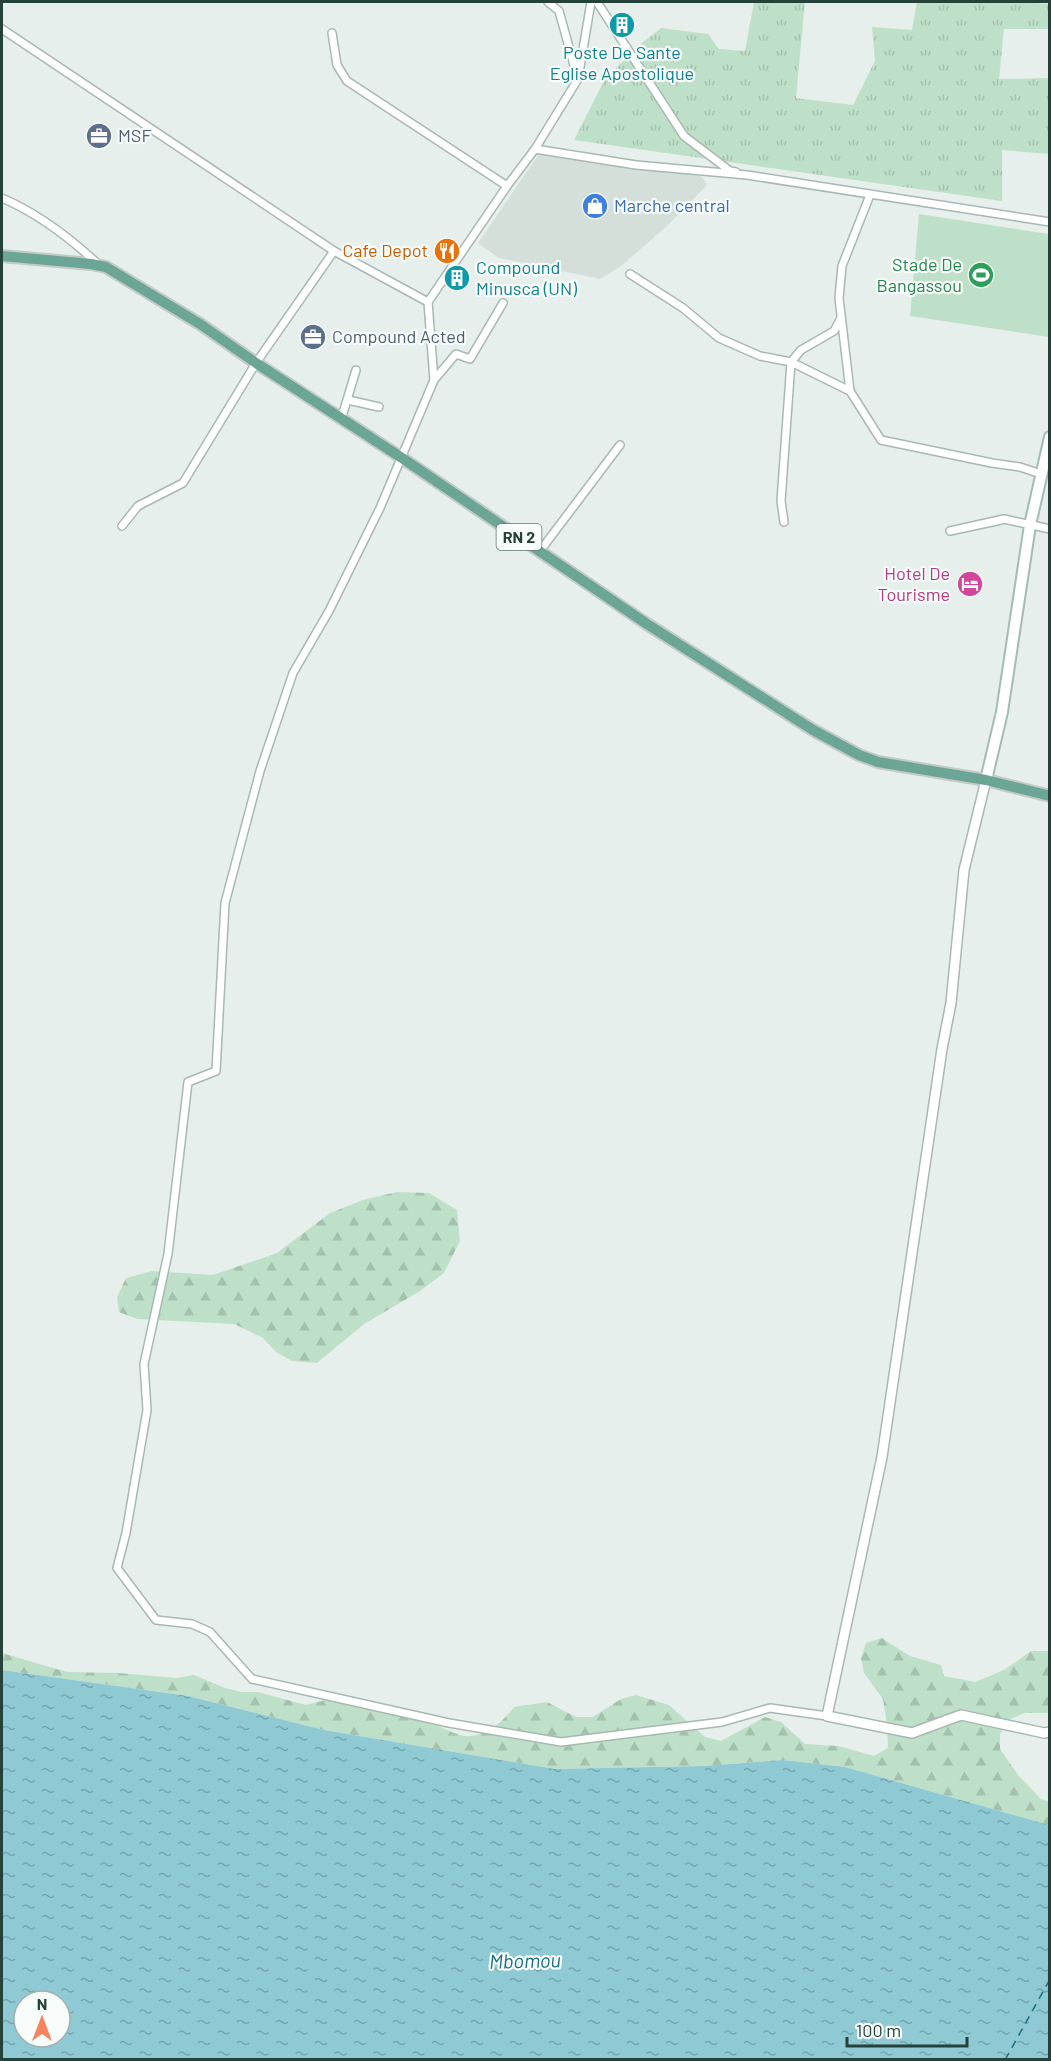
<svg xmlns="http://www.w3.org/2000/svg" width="1051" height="2061" viewBox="0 0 1051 2061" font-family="Barlow,sans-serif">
<defs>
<pattern id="grass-tufts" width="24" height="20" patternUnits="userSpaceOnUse" patternTransform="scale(1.5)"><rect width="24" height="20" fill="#bfe0c8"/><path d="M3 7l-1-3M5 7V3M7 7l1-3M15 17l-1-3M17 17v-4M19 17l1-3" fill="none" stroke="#a4c1ad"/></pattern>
<pattern id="forest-firs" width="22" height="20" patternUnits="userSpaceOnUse" patternTransform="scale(1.5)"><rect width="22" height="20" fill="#bfe0c8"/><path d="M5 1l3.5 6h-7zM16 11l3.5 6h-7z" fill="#a4c1ad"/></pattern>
<pattern id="water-ripples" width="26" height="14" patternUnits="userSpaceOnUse" patternTransform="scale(1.5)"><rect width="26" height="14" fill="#8ec9d4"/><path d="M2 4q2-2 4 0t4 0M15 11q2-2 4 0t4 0" fill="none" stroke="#74a5ad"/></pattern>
</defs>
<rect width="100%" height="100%" fill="#e6efeb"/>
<!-- built -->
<polygon fill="#d4dfda" points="539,154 701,176 707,185 667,226 621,266 600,279 499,258 478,243"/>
<!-- grass -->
<polygon fill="url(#grass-tufts)" points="754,2 805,2 796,98 853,105 875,61 872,27 912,30 917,2 1023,2 1049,4 1049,29 1004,29 999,79 1049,78 1050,154 1002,150 1002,201 574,140 605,79 642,43 661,28 708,34 719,49 745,51"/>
<!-- forest -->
<g fill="url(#forest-firs)">
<polygon points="397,1192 429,1193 457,1210 460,1241 444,1273 420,1291 364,1324 317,1363 292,1361 276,1352 263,1338 234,1324 137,1319 119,1312 117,1297 126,1278 152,1271 213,1275 277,1253 330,1213 363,1200"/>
<path d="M 882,1638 L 910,1656 L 941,1665 L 944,1676 L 975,1682 L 1004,1670 L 1031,1651 L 1050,1651 L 1049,1713 L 1024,1713 L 1009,1720 L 1000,1734 L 1000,1749 L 1018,1775 L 1041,1799 L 1049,1802 L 1049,1825 L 845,1767 L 783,1760 L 704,1766 L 555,1769 L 324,1730 L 188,1696 L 2,1670 L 2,1653 L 67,1672 L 118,1673 L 177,1678 L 194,1675 L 225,1688 L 241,1692 L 258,1692 L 306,1705 L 322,1701 L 332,1693 C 361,1698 390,1706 417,1716 C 430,1721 452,1734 464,1736 C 485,1738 503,1722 514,1707 L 547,1702 L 576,1717 L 593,1717 L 621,1699 L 636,1695 L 669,1705 L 705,1737 L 721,1741 L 765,1717 L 781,1722 L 805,1744 L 838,1746 L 874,1756 L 888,1748 L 887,1724 L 883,1699 L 864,1673 L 861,1658 L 866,1643 Z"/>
</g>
<!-- pitch -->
<polygon fill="#bfe0c8" points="919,214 1049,234 1049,337 910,316"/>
<!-- water -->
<path fill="url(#water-ripples)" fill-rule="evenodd" d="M 2,1670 L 188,1696 L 324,1730 L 555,1769 L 704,1766 L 783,1760 L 845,1767 L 1049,1825 L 1049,2059 L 2,2059 ZM 24,2001 L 60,2001 L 60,2037 L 24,2037 Z"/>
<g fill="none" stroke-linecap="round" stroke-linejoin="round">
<!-- ferry -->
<polyline stroke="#1c6f80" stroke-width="1.5" stroke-dasharray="8 6" stroke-linecap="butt" points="1005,2060 1050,1979"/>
<!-- minor casing -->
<g stroke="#a8b8b2" stroke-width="10">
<g id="minor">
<polyline points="548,2 559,11 577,76"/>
<polyline points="591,2 578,79 535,149 507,186 428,302 434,380 380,508 329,611 293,673 260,771 225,903 216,1071 188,1082 168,1254 144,1364 147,1410 126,1533 117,1568 156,1620 192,1624 210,1632 252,1679 449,1723 561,1742 722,1722 770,1708 827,1716"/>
<polyline points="597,2 684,136 730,171 736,172"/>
<polyline points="2,29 334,251 428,302"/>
<polyline points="332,33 337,65 347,81 507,186"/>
<polyline points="535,149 636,165 747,175 1050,222"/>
<path d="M 2,198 C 37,213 70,238 98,264"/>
<polyline points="630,274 683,308 719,338 760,356 791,362 850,391 881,440 992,463 1020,467 1041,474"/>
<polyline points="434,380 456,354 470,359 503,303"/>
<polyline points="850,391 839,298 842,266 870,195"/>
<polyline points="348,400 379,407"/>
<polyline points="341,420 356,370"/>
<polyline points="1001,520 950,531 1004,519 1050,529"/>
<polyline points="784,522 781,501 791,362 801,350 834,331 841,318"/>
<polyline points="122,526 138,506 183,483 256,363 334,251"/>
<polyline points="540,551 620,445"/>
</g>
</g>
<!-- tertiary casing -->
<g stroke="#a8b8b2" stroke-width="12">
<polyline id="tertiary" points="986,780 964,870 951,1003 942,1049 882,1457 827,1716 912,1733 961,1715 1044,1733 1050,1732"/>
</g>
<!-- secondary casing -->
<g stroke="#a4bbb3" stroke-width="14">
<polyline id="secondary" points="986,780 1002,712 1030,525 1050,437"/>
</g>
<!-- primary casing -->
<g stroke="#c2cac8" stroke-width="14">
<polyline id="primary" points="2,256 91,264 106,267 200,324 256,363 402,458 647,624 813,730 859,755 878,762 986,780 1050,796"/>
</g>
<!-- minor -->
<use href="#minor" stroke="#fff" stroke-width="7"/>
<!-- tertiary -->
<use href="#tertiary" stroke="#fff" stroke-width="9"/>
<!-- secondary -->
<use href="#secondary" stroke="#fff" stroke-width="10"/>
<!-- primary -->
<use href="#primary" stroke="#6aa596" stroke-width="10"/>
</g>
<!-- icons -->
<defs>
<g id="building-disc" transform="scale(1.35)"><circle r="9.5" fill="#0f9aa8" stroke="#f7fbf9"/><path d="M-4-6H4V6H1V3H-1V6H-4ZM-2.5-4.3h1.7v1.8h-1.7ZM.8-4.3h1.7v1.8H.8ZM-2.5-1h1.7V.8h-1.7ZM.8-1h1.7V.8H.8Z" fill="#fff"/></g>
<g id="office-disc" transform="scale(1.35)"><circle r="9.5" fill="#5c6f8a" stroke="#f7fbf9"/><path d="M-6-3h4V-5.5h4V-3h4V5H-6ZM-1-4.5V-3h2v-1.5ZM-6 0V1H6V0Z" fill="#fff"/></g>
<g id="shop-disc" transform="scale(1.35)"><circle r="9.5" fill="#3f7fe0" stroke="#f7fbf9"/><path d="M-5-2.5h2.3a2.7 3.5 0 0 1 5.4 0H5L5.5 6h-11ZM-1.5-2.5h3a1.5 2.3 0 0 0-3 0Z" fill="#fff"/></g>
<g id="restaurant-disc" transform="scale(1.35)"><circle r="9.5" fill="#e8710a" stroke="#f7fbf9"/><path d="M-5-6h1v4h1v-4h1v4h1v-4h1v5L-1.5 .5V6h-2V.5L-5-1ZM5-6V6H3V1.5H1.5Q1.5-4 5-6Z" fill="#fff"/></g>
<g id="stadium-disc" transform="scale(1.35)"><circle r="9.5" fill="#2e9e5b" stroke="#f7fbf9"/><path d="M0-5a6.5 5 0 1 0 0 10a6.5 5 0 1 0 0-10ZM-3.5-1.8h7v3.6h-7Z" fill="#fff"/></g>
<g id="hotel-disc" transform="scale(1.35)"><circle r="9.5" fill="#d1479c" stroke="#f7fbf9"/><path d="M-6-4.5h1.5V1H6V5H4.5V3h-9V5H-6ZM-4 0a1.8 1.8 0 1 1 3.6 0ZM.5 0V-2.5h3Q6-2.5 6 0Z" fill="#fff"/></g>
</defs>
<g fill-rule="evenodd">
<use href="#building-disc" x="622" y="25"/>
<use href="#office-disc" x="99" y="136"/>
<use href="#shop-disc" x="595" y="206"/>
<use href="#restaurant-disc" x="447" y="251"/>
<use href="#stadium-disc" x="981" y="275"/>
<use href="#building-disc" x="457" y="278"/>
<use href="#office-disc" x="313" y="337"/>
<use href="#hotel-disc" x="970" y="584"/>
</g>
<g text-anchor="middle" stroke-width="4.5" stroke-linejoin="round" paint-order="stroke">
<!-- shield labels -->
<rect fill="#f7fbf9" stroke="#637a73" stroke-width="1.5" x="496.5" y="524" width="45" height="26" rx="4.5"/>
<g font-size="16" font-weight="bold" fill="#24423a">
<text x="519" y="543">RN 2</text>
</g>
<!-- culture labels -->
<g font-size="18" fill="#0d838f" stroke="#f7fbf9">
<text x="622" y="59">Poste De Sante<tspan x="622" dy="21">Eglise Apostolique</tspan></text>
<text x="476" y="274" text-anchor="start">Compound<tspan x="476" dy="21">Minusca (UN)</tspan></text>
</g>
<!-- service labels -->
<g font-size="18" fill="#4e5e75" stroke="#f7fbf9" text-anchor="start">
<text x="118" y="142">MSF</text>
<text x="332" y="343">Compound Acted</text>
</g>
<!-- shop labels -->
<g font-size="18" fill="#366cbe" stroke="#f7fbf9" text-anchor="start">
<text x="614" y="212">Marche central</text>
</g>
<!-- food labels -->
<g font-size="18" fill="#c56008" stroke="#f7fbf9" text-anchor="end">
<text x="428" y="257">Cafe Depot</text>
</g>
<!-- leisure labels -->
<g font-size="18" fill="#27864d" stroke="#f7fbf9" text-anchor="end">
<text x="962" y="271">Stade De<tspan x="962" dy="21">Bangassou</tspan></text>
</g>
<!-- hotel labels -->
<g font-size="18" fill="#b23c85" stroke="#f7fbf9" text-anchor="end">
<text x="950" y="580">Hotel De<tspan x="950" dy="21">Tourisme</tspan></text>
</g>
<!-- water labels -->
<g font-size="20" font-style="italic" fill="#1c6f80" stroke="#f7fbf9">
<text transform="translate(525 1961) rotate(-1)" y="7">Mbomou</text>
</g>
</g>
<!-- border -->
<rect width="1051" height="2061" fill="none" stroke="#24423a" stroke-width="6"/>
<!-- north arrow -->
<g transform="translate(42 2019)"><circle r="28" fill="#f7fbf9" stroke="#a3b1ad" stroke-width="1.5"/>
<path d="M0-4.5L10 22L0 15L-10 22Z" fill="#f4845f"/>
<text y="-9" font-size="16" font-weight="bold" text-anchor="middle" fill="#24423a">N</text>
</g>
<!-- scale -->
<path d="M847 2037v9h120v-9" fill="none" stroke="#24423a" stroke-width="3"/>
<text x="856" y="2037" font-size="18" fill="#24423a" stroke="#f7fbf9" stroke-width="4.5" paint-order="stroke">100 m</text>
</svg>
